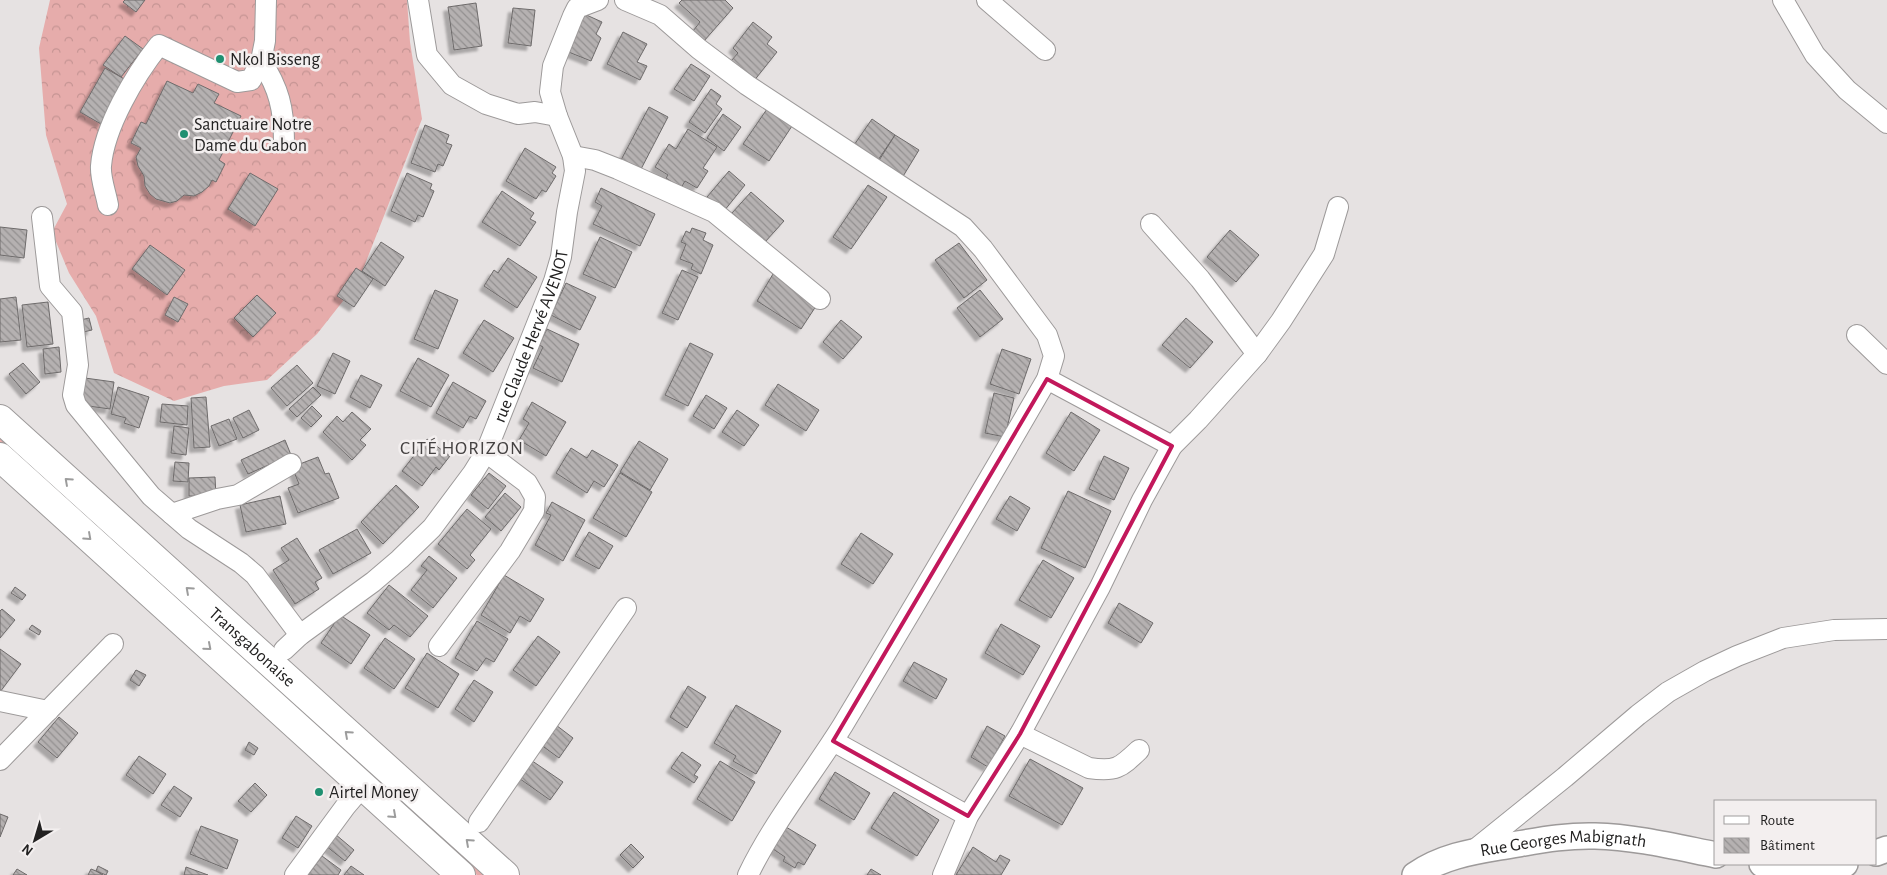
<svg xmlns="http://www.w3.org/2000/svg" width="1887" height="875" viewBox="0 0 1887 875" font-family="'Alegreya Sans',sans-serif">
<defs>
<pattern id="grass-dots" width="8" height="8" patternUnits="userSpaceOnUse" patternTransform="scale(1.25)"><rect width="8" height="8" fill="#e6acab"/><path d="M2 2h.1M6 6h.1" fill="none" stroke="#c59493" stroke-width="1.8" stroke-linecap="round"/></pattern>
<pattern id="forest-crowns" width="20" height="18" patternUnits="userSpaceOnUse" patternTransform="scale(1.25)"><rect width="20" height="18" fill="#e6acab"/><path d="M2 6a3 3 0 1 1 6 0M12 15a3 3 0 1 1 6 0" fill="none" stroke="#c59493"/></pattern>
<pattern id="building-back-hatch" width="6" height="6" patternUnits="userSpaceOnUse" patternTransform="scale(1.25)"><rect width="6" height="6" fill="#b5b1b1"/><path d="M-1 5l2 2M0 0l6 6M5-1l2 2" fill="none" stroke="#939090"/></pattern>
<filter id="shadow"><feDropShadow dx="-4.5" dy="4.5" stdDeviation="1" flood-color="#0004"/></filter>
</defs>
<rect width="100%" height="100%" fill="#e6e2e2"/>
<!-- grass -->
<polygon fill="url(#grass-dots)" points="0,432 491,875 477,875 0,444"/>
<!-- forest -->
<polygon fill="url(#forest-crowns)" points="50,0 407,0 410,42 422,119 358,282 317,334 267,380 224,386 174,401 114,373 96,316 69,273 52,232 67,204 46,135 39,48"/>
<!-- building -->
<g fill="url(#building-back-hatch)" stroke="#6e6b6b" filter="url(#shadow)">
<polygon points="125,0 145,0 136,12 123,2"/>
<polygon points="682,0 725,0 733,8 704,41 693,31 700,22 679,3"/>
<polygon points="476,3 482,46 454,50 448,7"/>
<polygon points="513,8 535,10 531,46 508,43"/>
<polygon points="582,13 602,22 596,34 601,38 591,61 566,51"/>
<polygon points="753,22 772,37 767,44 777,52 753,82 731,61 738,53 733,48"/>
<polygon points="623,32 647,44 637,62 647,66 640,80 607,64"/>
<polygon points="125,36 143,49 121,77 103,65"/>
<polygon points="691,64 710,76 694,101 674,89"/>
<polygon points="105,68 126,80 101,124 80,112"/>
<polygon points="167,81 193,93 198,84 219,94 214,103 241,116 219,160 225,164 216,182 212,180 209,186 202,192 194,196 184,195 177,201 170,203 156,199 150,194 145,186 144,176 138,166 136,157 141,148 131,143 141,122 146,124"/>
<polygon points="711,89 721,96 716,104 722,109 705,133 689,122"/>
<polygon points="649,107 668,117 640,171 621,160"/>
<polygon points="767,109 792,126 769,161 743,144"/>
<polygon points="723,114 741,127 724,151 707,138"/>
<polygon points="872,119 895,135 876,163 852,148"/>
<polygon points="425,125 449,135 446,143 452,145 443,166 438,164 435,172 411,163"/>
<polygon points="688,129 717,147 703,168 708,171 697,188 685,181 681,188 666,178 668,175 655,167 669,144 676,149"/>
<polygon points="895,135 919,150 902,178 878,162"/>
<polygon points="525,148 556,167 552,173 556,176 546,192 542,190 536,199 506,181"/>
<polygon points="729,171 745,185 724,211 707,197"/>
<polygon points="250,173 278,189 255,226 228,209"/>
<polygon points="407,173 432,184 430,189 434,191 423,217 418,215 415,222 391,211"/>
<polygon points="868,185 887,197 851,249 833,237"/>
<polygon points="601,188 655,214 640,246 593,224 602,206 595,202"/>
<polygon points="502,191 534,213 530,219 536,222 520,246 482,222"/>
<polygon points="751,192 784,221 765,242 732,213"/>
<polygon points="0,227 27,230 24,258 0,255"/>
<polygon points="692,228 706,233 703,240 713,245 701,274 691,269 693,264 680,259 686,244 681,242 686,231 690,233"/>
<polygon points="1230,230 1259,255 1236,282 1207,257"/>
<polygon points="600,237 632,252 615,288 583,274"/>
<polygon points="381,242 404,257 385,286 362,271"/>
<polygon points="959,243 987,280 964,298 935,260"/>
<polygon points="150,245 185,270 167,295 132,269"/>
<polygon points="508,258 537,277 517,308 484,286 494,270 498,273"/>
<polygon points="356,268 373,279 354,307 337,296"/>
<polygon points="682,270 698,277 678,320 662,313"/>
<polygon points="773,274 818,303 801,329 757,301"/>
<polygon points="566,283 596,297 580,330 551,315"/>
<polygon points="435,290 458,300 438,349 414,339"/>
<polygon points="980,290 1003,319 980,337 957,308"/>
<polygon points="257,295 276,313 253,337 234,318"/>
<polygon points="16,297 21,340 0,342 0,299"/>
<polygon points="174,297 188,304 178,322 165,315"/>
<polygon points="48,302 53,344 27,347 22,305"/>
<polygon points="89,318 92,330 79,333 76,321"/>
<polygon points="1186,318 1213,342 1190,368 1162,345"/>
<polygon points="484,320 514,338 493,372 463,353"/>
<polygon points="841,320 862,337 843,359 823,342"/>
<polygon points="547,329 579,344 562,382 533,368 543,347 539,345"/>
<polygon points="690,343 713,354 688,406 665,395"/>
<polygon points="59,347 61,372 45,374 43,349"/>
<polygon points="1002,349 1031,359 1019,394 990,384"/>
<polygon points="333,353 350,361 335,394 317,386"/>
<polygon points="418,358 449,375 431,407 400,391"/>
<polygon points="23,363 40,382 26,394 9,374"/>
<polygon points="297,365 313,383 287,406 271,388"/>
<polygon points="361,375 382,385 370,408 350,397"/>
<polygon points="85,378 114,382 110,409 81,405"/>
<polygon points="453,382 486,401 476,419 470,416 463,428 436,413"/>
<polygon points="778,384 819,410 806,431 765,405"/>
<polygon points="118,387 149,397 139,428 124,423 126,418 111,414"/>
<polygon points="313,387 321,395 297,417 289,409"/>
<polygon points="994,393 1014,398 1005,437 985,433"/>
<polygon points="706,395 727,408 714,429 693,416"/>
<polygon points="206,397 210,447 194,448 191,398"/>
<polygon points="532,402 566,422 546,456 519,440 529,423 523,419"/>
<polygon points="162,404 188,406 187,425 160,422"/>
<polygon points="312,406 322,416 311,427 301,418"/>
<polygon points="249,410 259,430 243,438 233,418"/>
<polygon points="737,410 759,425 744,446 722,432"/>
<polygon points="352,412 371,429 360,440 366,445 352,460 323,432 337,416 343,422"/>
<polygon points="1071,412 1100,430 1074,471 1046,453"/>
<polygon points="229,419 237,439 219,446 211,426"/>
<polygon points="174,426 189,428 186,455 171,453"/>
<polygon points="427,439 450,456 439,470 436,467 422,486 402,471"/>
<polygon points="285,440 291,455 248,474 241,460"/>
<polygon points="639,441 668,459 650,490 620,472"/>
<polygon points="571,448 587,458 592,450 618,465 604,487 594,481 587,493 556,473"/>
<polygon points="1104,456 1129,468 1114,500 1089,489"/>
<polygon points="318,457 325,474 329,473 339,498 298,513 288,488 299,484 292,467"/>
<polygon points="175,462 189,463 188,482 173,481"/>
<polygon points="489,473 506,486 488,509 471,495"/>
<polygon points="620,473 652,492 626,537 593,518"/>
<polygon points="215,477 216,496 189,496 189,478"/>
<polygon points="396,485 419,507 383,544 361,522"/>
<polygon points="1068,491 1111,511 1085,568 1041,548"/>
<polygon points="505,493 521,507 501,531 485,517"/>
<polygon points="280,496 286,524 246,532 240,505"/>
<polygon points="1010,496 1030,508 1017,531 996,519"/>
<polygon points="552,502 585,520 563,561 535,545 551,515 546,513"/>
<polygon points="467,509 491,529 470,555 475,560 467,569 438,544"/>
<polygon points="357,529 371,553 333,574 319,550"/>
<polygon points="589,532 613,546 599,569 575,556"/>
<polygon points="861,533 893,554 873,584 841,564"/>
<polygon points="297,538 322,578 315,582 319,589 295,604 273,570 289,560 281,548"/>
<polygon points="429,556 457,578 433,608 411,590 427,570 421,566"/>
<polygon points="1043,560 1074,578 1051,618 1019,600"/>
<polygon points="504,575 544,599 530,622 520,616 510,633 481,615"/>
<polygon points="389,585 428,616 410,637 394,625 389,630 367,613"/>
<polygon points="15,587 26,595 22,600 11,593"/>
<polygon points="1119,603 1153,623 1141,643 1108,623"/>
<polygon points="2,609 15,620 0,638 0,611"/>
<polygon points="340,615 370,635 351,664 321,643"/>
<polygon points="477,621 508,639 494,662 486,658 477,671 455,658"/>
<polygon points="1001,624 1040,646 1023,675 985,653"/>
<polygon points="32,625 41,631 39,635 29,629"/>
<polygon points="538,636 560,652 536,686 513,670"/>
<polygon points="385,638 415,659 394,689 364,668"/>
<polygon points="0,649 21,664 0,692"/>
<polygon points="427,653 459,674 438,708 405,688"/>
<polygon points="914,662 947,679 936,699 903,681"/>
<polygon points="136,670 146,675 139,686 130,680"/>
<polygon points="474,680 493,692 474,722 455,709"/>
<polygon points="688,686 706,697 687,728 670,717"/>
<polygon points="736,705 781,731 756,774 733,761 736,756 714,743"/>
<polygon points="59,717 78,733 57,758 38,742"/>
<polygon points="552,722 573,738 559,758 537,742"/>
<polygon points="987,726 1005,736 988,767 971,757"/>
<polygon points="249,742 258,748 254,755 245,750"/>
<polygon points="682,752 701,765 694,775 698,777 694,783 671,768"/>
<polygon points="139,756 166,774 153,794 126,775"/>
<polygon points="525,756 563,782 550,800 513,774"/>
<polygon points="1030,759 1083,788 1062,825 1009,796"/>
<polygon points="720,761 755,782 732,821 697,799"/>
<polygon points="835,772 870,793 854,820 819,799"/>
<polygon points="255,783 267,795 251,812 238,801"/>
<polygon points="174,786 192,798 180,817 161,805"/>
<polygon points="894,792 939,820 917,856 871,828"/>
<polygon points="0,814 8,817 0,837"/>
<polygon points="296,816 312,826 298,848 282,838"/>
<polygon points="201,826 238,840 227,869 190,854"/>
<polygon points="786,827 816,845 804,865 798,862 795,868 783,861 785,857 773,849"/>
<polygon points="335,834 354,850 345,861 326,846"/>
<polygon points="631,844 644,857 633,868 620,855"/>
<polygon points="973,847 996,862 1000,855 1010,860 1001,875 956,875"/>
<polygon points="322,856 341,870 338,875 308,875"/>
<polygon points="98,866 108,871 106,875 96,871"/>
<polygon points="351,866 364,875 344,875"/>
<polygon points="186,867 208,875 184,875"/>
<polygon points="17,869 27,875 13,875"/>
<polygon points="91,869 96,871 103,875 88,875"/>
<polygon points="871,869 881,875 867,875"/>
</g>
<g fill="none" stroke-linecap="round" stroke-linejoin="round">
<!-- minor casing -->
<g stroke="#9d9a9a" stroke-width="22">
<g id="minor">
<polyline points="418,0 427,55 452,85 486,104 518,114 535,112 557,116"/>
<path d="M 625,0 L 660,15 L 699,49 L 747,85 L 963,227 L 983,249 L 1047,335 L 1054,356 L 1047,379 C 980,495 912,610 843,725 C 812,775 774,821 748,875"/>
<polyline points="987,0 1045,50"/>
<polyline points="1783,0 1815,55 1847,90 1887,123"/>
<path d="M 261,61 C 279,88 284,109 284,142"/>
<polyline points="573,156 595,160 618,169 714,212 820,299"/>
<path d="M 108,205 C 106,193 100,178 101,166 C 104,127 135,75 159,45 L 237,82 L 251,80 L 261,61 L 265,41 L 266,0"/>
<polyline points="42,217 50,286 72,312 78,365 73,395 76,405 151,496 189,529 241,563 255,575 300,635"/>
<polyline points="1151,224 1200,279 1257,354"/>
<polyline points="1857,335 1887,364"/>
<polyline points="1047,379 1172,446"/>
<polyline points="172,514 217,499 238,495 291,464"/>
<polyline points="439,646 510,551 534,511 535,497 527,483 486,452"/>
<path id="s1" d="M 284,650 L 300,635 L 373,582 L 400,559 L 432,528 L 473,473 L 486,452 L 554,281 L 561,257 L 567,212 L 575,171 L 573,156 L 557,116 L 550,92 L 553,66 L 573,16 L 577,8 L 598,0"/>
<polyline points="0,701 48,711"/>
<path d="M 1020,734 L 1089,768 C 1116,772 1120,768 1139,750"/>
<polyline points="833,741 968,816"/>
<polyline points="0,760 113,644"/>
<polyline points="479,822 626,608"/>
<polyline points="1473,851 1565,777 1638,715 1668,692 1705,671 1737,656 1783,638 1834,630 1887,629"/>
<polyline points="295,875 345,807 362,787"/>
<polyline points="943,875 968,816 1020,734 1100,587 1142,500 1172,446 1198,420 1257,354 1281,321 1324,254 1338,207"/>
</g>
</g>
<!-- major casing -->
<g stroke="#9d9a9a" stroke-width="28">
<g id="major">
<polyline points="1876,853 1887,849"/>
<polyline points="1762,864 1808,870 1845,864"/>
<path id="s2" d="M 1415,875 C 1441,857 1470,852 1500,847 C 1532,842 1563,835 1595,836 C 1636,837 1676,847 1716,855"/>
</g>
</g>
<!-- highway casing -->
<g stroke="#9d9a9a" stroke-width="30">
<g id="highway">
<path id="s3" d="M 0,419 L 505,875"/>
<polyline points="0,457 461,875"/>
</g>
</g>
<!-- minor -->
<use href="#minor" stroke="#fff" stroke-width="20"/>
<!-- major -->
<use href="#major" stroke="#fff" stroke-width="25"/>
<!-- highway -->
<use href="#highway" stroke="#fff" stroke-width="28"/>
</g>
<!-- one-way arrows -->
<defs><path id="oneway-chevron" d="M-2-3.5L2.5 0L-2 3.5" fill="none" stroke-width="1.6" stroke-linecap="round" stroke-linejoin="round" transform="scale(1.25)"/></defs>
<g stroke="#9c9c9c">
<use href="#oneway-chevron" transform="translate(68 481) rotate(-138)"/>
<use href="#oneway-chevron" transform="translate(88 537) rotate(42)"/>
<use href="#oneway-chevron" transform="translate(189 590) rotate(-138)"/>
<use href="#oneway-chevron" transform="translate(208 647) rotate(41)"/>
<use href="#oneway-chevron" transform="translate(348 734) rotate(-138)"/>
<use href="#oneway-chevron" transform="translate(393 815) rotate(42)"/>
<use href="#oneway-chevron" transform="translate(469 842) rotate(-138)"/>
</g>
<!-- marked area -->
<path fill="none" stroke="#c2185b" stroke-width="4" stroke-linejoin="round" d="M 1047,379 L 1172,446 L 1020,734 L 968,816 L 833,741 Z"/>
<!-- markers -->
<g fill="#1f9071" stroke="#f3efef" stroke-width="2">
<circle cx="220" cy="59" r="5"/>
<circle cx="184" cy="134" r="5"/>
<circle cx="319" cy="792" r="5"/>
</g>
<g text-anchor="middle" stroke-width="5" stroke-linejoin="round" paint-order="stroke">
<!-- poi labels -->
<g font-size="18" fill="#232222" stroke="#f3efef" text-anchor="start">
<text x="230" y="65">Nkol Bisseng</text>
<text x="194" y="130">Sanctuaire Notre<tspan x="194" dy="21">Dame du Gabon</tspan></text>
<text x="329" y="798">Airtel Money</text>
</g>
<!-- street labels -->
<g font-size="18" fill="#232222" stroke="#f3efef">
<text dy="6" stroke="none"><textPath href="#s1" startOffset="410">rue Claude Hervé AVENOT</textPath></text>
<text dy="6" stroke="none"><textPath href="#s3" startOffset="340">Transgabonaise</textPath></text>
<text dy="6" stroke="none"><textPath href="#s2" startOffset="154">Rue Georges Mabignath</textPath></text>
</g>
<!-- neighbourhood labels -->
<g font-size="19" letter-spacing="1" fill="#454242" stroke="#f3efef">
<text x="462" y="454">CITÉ HORIZON</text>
</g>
</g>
<!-- legend -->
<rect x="1714" y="800" width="162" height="65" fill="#f3efef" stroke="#a09d9d"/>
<rect x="1724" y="816" width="25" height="8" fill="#ffffff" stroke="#a09d9d"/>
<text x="1760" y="825" font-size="15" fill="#232222">Route</text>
<rect x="1724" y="838" width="25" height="15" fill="url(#building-back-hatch)" stroke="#a09d9d"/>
<text x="1760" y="850" font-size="15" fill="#232222">Bâtiment</text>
<!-- north arrow -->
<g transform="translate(35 840) rotate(218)" stroke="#f3efef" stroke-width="4" paint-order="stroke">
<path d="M0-4L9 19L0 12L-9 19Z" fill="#232222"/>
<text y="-8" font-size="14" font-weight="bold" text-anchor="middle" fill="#232222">N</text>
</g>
</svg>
